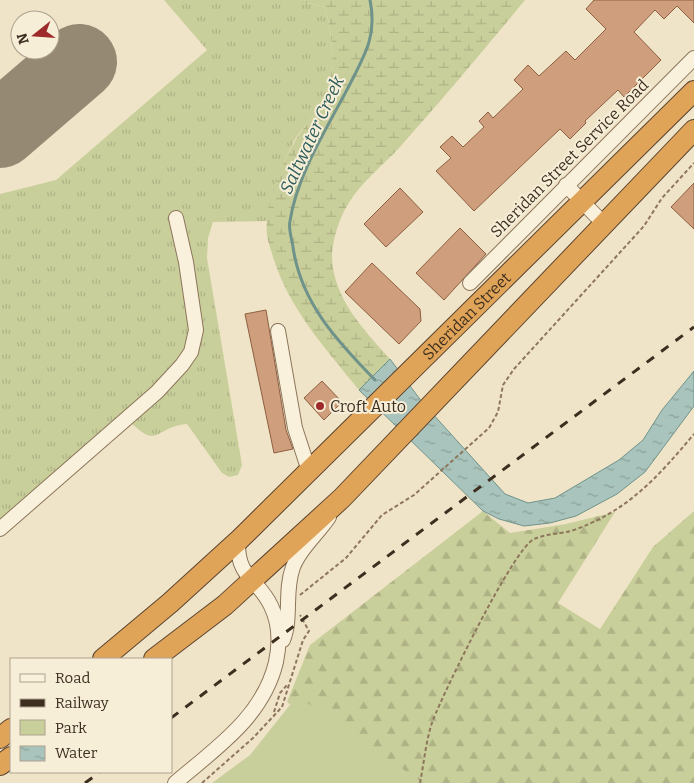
<svg xmlns="http://www.w3.org/2000/svg" width="694" height="783" viewBox="0 0 694 783" font-family="Bitter,serif">
<defs>
<pattern id="grass-tufts" width="24" height="20" patternUnits="userSpaceOnUse" patternTransform="scale(1.25)"><rect width="24" height="20" fill="#c9cf9b"/><path d="M3 7l-1-3M5 7V3M7 7l1-3M15 17l-1-3M17 17v-4M19 17l1-3" fill="none" stroke="#aeb285"/></pattern>
<pattern id="forest-firs" width="22" height="20" patternUnits="userSpaceOnUse" patternTransform="scale(1.25)"><rect width="22" height="20" fill="#c9cf9b"/><path d="M5 1l3.5 6h-7zM16 11l3.5 6h-7z" fill="#aeb285"/></pattern>
<pattern id="wetland-marsh" width="20" height="14" patternUnits="userSpaceOnUse" patternTransform="scale(1.25)"><rect width="20" height="14" fill="#c9cf9b"/><path d="M1 5h8M5 5V1M11 12h8M15 12V8" fill="none" stroke="#aeb285"/></pattern>
<pattern id="water-ripples" width="26" height="14" patternUnits="userSpaceOnUse" patternTransform="scale(1.25)"><rect width="26" height="14" fill="#a9c4bc"/><path d="M2 4q2-2 4 0t4 0M15 11q2-2 4 0t4 0" fill="none" stroke="#8ba098"/></pattern>
</defs>
<rect width="100%" height="100%" fill="#f0e4c8"/>
<!-- grass -->
<path fill="url(#grass-tufts)" d="M 164,0 L 304,0 L 306,3 L 325,7 C 333,37 337,72 323,101 C 316,116 302,127 294,141 C 281,166 271,193 268,221 L 213,222 L 208,238 L 207,258 L 242,465 L 238,475 L 229,477 L 222,473 L 187,424 C 153,427 160,452 127,419 L 0,529 L 0,194 L 56,180 L 207,50 Z"/>
<!-- forest -->
<polygon fill="url(#forest-firs)" points="483,511 510,533 566,524 615,512 558,603 600,629 653,547 694,511 694,783 343,783 360,761 287,702 310,645"/>
<!-- wetland -->
<path fill="url(#wetland-marsh)" d="M 304,0 L 525,0 C 484,50 442,100 399,148 C 384,164 361,183 350,201 C 340,216 333,237 332,255 C 332,297 364,330 390,359 L 359,390 C 326,349 289,309 273,257 C 271,250 268,242 267,235 C 264,205 280,166 295,141 C 303,127 316,115 323,101 C 337,72 333,37 325,7 L 306,3 Z"/>
<!-- green -->
<polygon fill="#c9cf9b" points="297,696 423,783 212,783 250,755"/>
<!-- water -->
<polygon fill="url(#water-ripples)" stroke="#6f938a" points="390,359 422,402 505,494 528,503 555,498 619,460 643,440 662,410 694,371 694,406 645,472 617,494 576,516 550,523 524,526 499,519 483,511 359,390"/>
<g fill="none" stroke-linecap="round" stroke-linejoin="round">
<!-- stream -->
<path stroke="#6f938a" stroke-width="3" d="M 370,0 C 377,34 366,53 351,82 C 329,125 297,174 290,221 C 288,229 292,239 293,247 C 301,303 337,341 375,380"/>
<!-- runway -->
<polyline stroke="#968974" stroke-width="76" points="0,130 79,62"/>
</g>
<!-- building -->
<g fill="#cf9f7d" stroke="#8d5f41">
<polygon points="594,0 694,0 694,23 677,6 664,19 655,10 634,32 661,60 624,97 618,90 585,121 586,123 570,139 560,129 474,211 436,171 451,158 440,147 452,136 463,147 484,127 479,121 488,112 493,118 523,89 514,80 528,65 539,76 566,51 575,60 606,29 586,9"/>
<polygon points="694,183 694,229 671,207"/>
<polygon points="400,188 423,212 386,247 364,224"/>
<polygon points="460,228 486,254 444,300 416,273"/>
<polygon points="372,263 420,309 421,321 399,344 345,292"/>
<polygon points="266,310 286,430 293,449 274,453 245,314"/>
<polygon points="322,381 342,402 324,420 304,398"/>
</g>
<g fill="none" stroke-linecap="round" stroke-linejoin="round">
<!-- minor casing -->
<g stroke="#8d765c" stroke-width="16">
<g id="minor">
<polyline points="566,185 604,224"/>
<polyline points="470,283 694,58"/>
<polyline points="278,331 295,428 309,471"/>
<polyline points="0,529 157,392 182,365 191,352 196,330 186,262 176,218"/>
<path d="M 283,640 C 292,618 284,591 293,567 C 300,548 318,534 329,517"/>
<path d="M 175,783 C 216,748 263,717 276,662 C 280,643 280,624 271,606 C 258,578 237,579 238,541"/>
</g>
</g>
<!-- highway casing -->
<g stroke="#5b4430" stroke-width="22">
<g id="highway">
<path id="s1" d="M 103,659 L 170,603 L 238,541 L 694,91"/>
<polyline points="154,659 225,605 342,498 694,130"/>
<polyline points="0,738 11,729"/>
<polyline points="0,765 11,757"/>
</g>
</g>
<!-- path -->
<g stroke="#8d765c" stroke-width="2" stroke-dasharray="4 2.5" stroke-linecap="butt">
<polyline points="300,595 346,558 382,515 414,495 489,428 498,412 503,385 514,369 644,226 662,198 694,163"/>
<polyline points="274,712 280,693 288,684"/>
<polyline points="202,783 253,738 282,707 303,640 309,631 300,615"/>
<path d="M 420,783 C 424,763 426,739 433,720 C 444,692 513,549 534,539 C 545,534 559,534 571,531 C 627,512 657,478 694,434"/>
</g>
<!-- minor -->
<use href="#minor" stroke="#faf1dc" stroke-width="14"/>
<!-- highway -->
<use href="#highway" stroke="#e0a458" stroke-width="20"/>
<!-- rail -->
<g stroke="#3d2e20" stroke-width="3" stroke-dasharray="9 9" stroke-linecap="butt">
<polyline points="171,718 694,327"/>
<polyline points="85,783 100,772"/>
</g>
</g>
<!-- markers -->
<circle fill="#9e2a2b" stroke="#f7eed8" stroke-width="2" cx="320" cy="406" r="5"/>
<g text-anchor="middle" stroke-width="4" stroke-linejoin="round" paint-order="stroke">
<!-- street labels -->
<g font-size="16" fill="#3d2e20" stroke="#f7eed8">
<text transform="translate(569 158) rotate(-45)" y="6">Sheridan Street Service Road</text>
<text dy="6" stroke="none"><textPath href="#s1" startOffset="500">Sheridan Street</textPath></text>
</g>
<!-- poi labels -->
<g font-size="16" fill="#3d2e20" stroke="#f7eed8" text-anchor="start">
<text x="330" y="412">Croft Auto</text>
</g>
<!-- water labels -->
<g font-size="18" font-style="italic" fill="#2f5d5a" stroke="#f7eed8">
<text transform="translate(312 135) rotate(-65)" y="6">Saltwater Creek</text>
</g>
</g>
<!-- legend -->
<rect x="10" y="658" width="162" height="115" fill="#f7eed8" stroke="#ada18e"/>
<rect x="20" y="674" width="25" height="8" fill="#faf1dc" stroke="#ada18e"/>
<text x="55" y="683" font-size="15" fill="#3d2e20">Road</text>
<rect x="20" y="699" width="25" height="8" fill="#3d2e20" stroke="#ada18e"/>
<text x="55" y="708" font-size="15" fill="#3d2e20">Railway</text>
<rect x="20" y="720" width="25" height="15" fill="#c9cf9b" stroke="#ada18e"/>
<text x="55" y="733" font-size="15" fill="#3d2e20">Park</text>
<rect x="20" y="746" width="25" height="15" fill="url(#water-ripples)" stroke="#ada18e"/>
<text x="55" y="758" font-size="15" fill="#3d2e20">Water</text>
<!-- north arrow -->
<g transform="translate(35 35) rotate(253)"><circle r="24" fill="#f7eed8" stroke="#ada18e"/>
<path d="M0-4L9 19L0 12L-9 19Z" fill="#9e2a2b"/>
<text y="-8" font-size="14" font-weight="bold" text-anchor="middle" fill="#3d2e20">N</text>
</g>
</svg>
